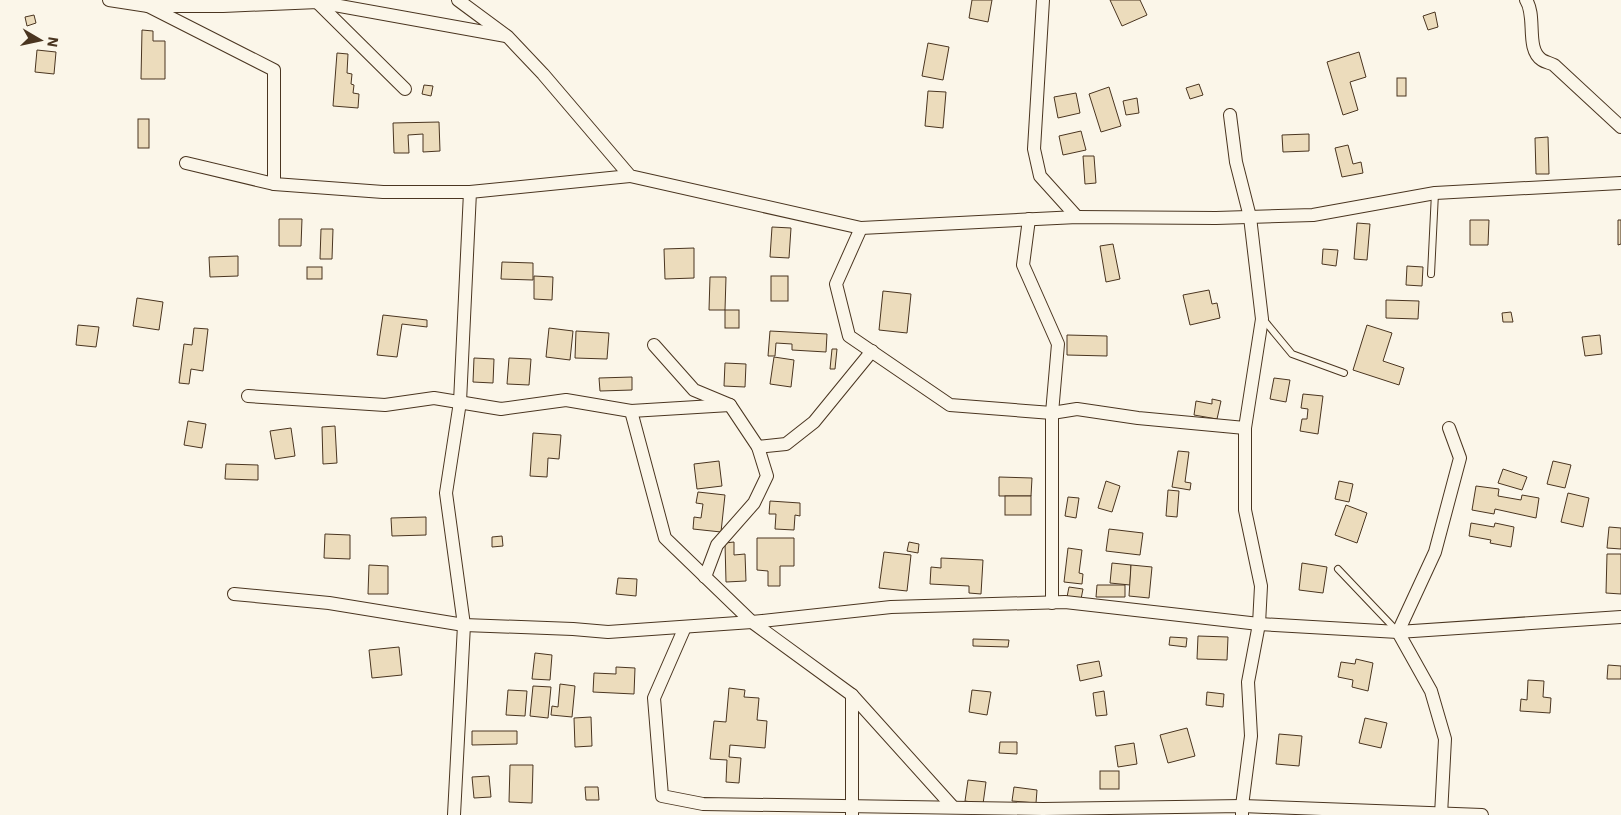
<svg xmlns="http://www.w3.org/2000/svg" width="1621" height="815" viewBox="0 0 1621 815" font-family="'IBM Plex Sans',sans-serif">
<rect width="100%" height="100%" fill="#fbf6e9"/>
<!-- building -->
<g fill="#ecdcbc" stroke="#4a3520">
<polygon points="972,0 992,0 988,22 969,18"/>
<polygon points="1110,0 1140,0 1147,15 1122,26"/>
<polygon points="1435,12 1438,27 1428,30 1423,16"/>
<polygon points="34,15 36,23 27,26 25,17"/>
<polygon points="142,30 153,31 153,41 165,41 165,79 141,79"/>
<polygon points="928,43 949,47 943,80 922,76"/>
<polygon points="37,50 56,52 54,74 35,72"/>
<polygon points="1359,52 1366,77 1350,82 1358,110 1343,115 1327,62"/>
<polygon points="337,53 348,54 347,73 352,74 351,84 354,85 353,93 359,94 358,108 333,106"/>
<rect x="1397" y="78" width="9" height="18"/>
<polygon points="1199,84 1203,95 1190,99 1186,88"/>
<polygon points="424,85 433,86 431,96 422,94"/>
<polygon points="1109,87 1121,126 1101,132 1089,94"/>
<polygon points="928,91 946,92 943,128 925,126"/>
<polygon points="1076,93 1080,113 1058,118 1054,97"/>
<polygon points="1137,98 1139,113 1126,115 1123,101"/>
<rect x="138" y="119" width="11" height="29"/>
<polygon points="439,122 440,151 423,152 423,134 408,135 409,153 394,153 393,123"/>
<polygon points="1081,131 1086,150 1063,155 1059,136"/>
<polygon points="1309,134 1309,151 1283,152 1282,135"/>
<polygon points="1548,137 1549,174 1536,174 1535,138"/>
<polygon points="1348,145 1353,164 1361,162 1363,173 1342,177 1335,148"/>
<polygon points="1083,156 1094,156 1096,183 1085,184"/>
<polygon points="279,219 302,219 301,246 279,246"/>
<polygon points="1470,220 1489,220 1488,245 1470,245"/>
<polygon points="1618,220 1621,220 1621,244 1618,245"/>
<polygon points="1357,223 1370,224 1367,260 1354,259"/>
<polygon points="772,227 791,228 789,258 770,257"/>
<polygon points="321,229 333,229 332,259 320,259"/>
<polygon points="1113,244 1120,279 1106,282 1100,246"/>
<polygon points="694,248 694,278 665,279 664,249"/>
<polygon points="1323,249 1338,250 1336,266 1322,264"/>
<polygon points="238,256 238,276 210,277 209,257"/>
<polygon points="502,262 533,263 533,280 501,279"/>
<polygon points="1407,266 1423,267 1422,286 1406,285"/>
<rect x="307" y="267" width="15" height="12"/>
<polygon points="534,276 553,277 552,300 534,299"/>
<rect x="771" y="276" width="17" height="25"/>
<polygon points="710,277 726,277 725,310 709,310"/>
<polygon points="1209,290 1212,304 1217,303 1220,318 1190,325 1183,295"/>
<polygon points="883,291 911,294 907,333 879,330"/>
<polygon points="137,298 163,302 159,330 133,326"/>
<polygon points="1386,300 1419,301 1418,319 1386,318"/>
<rect x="725" y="310" width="14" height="18"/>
<polygon points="1511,312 1513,322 1503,322 1502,313"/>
<polygon points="383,315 427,320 427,327 402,324 397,357 377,355"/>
<polygon points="78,325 99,327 96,347 76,345"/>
<polygon points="1367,325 1392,333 1383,361 1404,368 1399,385 1353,370"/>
<polygon points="194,328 208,329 203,371 191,369 189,384 179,383 184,344 192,345"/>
<polygon points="549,328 573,331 570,360 546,357"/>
<polygon points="576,331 609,333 607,359 575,358"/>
<polygon points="770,331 827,334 826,352 792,350 792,344 776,343 775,356 768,356"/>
<polygon points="1067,335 1107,336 1107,356 1067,355"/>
<polygon points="1600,335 1602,354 1585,356 1582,337"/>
<polygon points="832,349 837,349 835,369 830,369"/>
<polygon points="774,357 794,360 791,387 770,384"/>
<polygon points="474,358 494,359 493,383 473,382"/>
<polygon points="509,358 531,359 529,385 507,384"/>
<polygon points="725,363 746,364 745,387 724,386"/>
<polygon points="632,377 632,390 600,391 599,378"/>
<polygon points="1274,378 1290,380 1286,402 1270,399"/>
<polygon points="1303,394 1323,396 1318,434 1300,431 1302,419 1307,419 1308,409 1301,408"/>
<polygon points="1212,399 1221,401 1217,419 1194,415 1196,401 1212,404"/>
<polygon points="188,421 206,424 202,448 184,445"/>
<polygon points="335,426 337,463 323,464 322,427"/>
<polygon points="291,428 295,456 275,459 270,431"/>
<polygon points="533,433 561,435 559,459 548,458 547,477 530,476"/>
<polygon points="1178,451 1189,452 1185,482 1191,483 1190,490 1172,487"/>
<polygon points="719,461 722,486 697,489 694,464"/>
<polygon points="1553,461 1571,465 1565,488 1547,484"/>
<polygon points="226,464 258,465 258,480 225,479"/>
<polygon points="1503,469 1527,477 1522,490 1498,483"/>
<polygon points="999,477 1032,478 1031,496 999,496"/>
<polygon points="1106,481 1120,486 1112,512 1098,508"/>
<polygon points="1339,481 1353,484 1349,502 1335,499"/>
<polygon points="1476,486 1499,489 1498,496 1521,500 1522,495 1539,498 1536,518 1495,509 1494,514 1472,510"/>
<polygon points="1168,490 1179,491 1177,517 1166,516"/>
<polygon points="698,492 725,495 721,532 693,529 694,517 701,518 703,504 696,503"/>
<polygon points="1568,493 1589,498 1583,527 1561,522"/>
<rect x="1005" y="496" width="26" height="19"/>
<polygon points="1068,497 1079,498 1076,518 1065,516"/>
<polygon points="770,501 800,503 800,516 795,515 794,530 775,529 776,514 769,514"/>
<polygon points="1346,505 1367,513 1357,543 1335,535"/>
<polygon points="426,517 426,535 392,536 391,518"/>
<polygon points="1471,523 1494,527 1495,523 1514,527 1511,547 1490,543 1491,540 1469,536"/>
<polygon points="1609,527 1621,528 1621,549 1607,548"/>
<polygon points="1109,529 1143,533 1140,555 1106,551"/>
<polygon points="325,534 350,535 350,559 324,558"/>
<polygon points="502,536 503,546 492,547 492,537"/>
<polygon points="757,538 794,538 794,566 780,566 780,586 768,586 768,571 757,570"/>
<polygon points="734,542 734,555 745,554 746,581 726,582 725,543"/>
<polygon points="909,542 919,544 918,553 907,551"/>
<polygon points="1068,548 1082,550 1079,573 1083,574 1082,584 1064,582"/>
<polygon points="884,552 911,555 907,591 879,588"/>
<polygon points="1607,554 1621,554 1621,594 1606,593"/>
<polygon points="941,558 983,560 981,594 969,593 969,586 930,584 931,567 941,568"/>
<polygon points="1112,563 1131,565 1130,585 1110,583"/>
<polygon points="1302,563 1327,567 1323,593 1299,590"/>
<polygon points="369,565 388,566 388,594 368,594"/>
<polygon points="1131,565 1152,567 1149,598 1129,596"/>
<polygon points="618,578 637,579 636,596 616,594"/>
<polygon points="1097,585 1125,585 1125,597 1096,597"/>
<polygon points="1069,587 1083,589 1081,599 1067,597"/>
<polygon points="1198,636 1228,637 1227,660 1197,659"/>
<polygon points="1170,637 1187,638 1186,647 1169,645"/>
<polygon points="973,639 1009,640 1008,647 973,646"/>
<polygon points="399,647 402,675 372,678 369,650"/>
<polygon points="535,653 552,655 550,680 532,679"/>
<polygon points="1356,659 1373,663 1368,691 1352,687 1353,680 1338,677 1341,662 1355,664"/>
<polygon points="1099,661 1102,676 1080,681 1077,665"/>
<polygon points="1608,665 1621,666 1621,679 1607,679"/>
<polygon points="616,667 635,668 634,694 593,692 594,673 616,674"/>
<polygon points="1528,680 1544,681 1543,697 1551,698 1550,713 1520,711 1521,699 1527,700"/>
<polygon points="560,684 575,686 572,717 551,715 552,706 558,707"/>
<polygon points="533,686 551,687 548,718 530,716"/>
<polygon points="729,688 745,690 744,697 759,698 757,720 767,721 765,748 730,745 729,757 741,758 739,783 726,782 727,760 710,759 714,721 726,722"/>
<polygon points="508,690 527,691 525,716 506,715"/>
<polygon points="972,690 991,692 987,715 969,712"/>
<polygon points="1104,691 1107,715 1096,716 1093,693"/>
<polygon points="1207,692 1224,694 1223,707 1206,705"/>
<polygon points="591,717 592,746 575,747 574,718"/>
<polygon points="1365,718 1387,723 1381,748 1359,743"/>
<polygon points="1187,728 1195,756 1168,763 1160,735"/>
<polygon points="472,731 517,731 517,744 472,745"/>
<polygon points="1279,734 1302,736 1299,766 1276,764"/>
<polygon points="1000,742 1017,742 1017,754 999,753"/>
<polygon points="1134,743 1137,764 1118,767 1115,746"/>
<polygon points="510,765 533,765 532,803 509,802"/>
<rect x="1100" y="771" width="19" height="18"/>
<polygon points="489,776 491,797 474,798 472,777"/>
<polygon points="968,780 986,782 983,804 965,801"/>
<polygon points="585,787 598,787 599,800 586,800"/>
<polygon points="1014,787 1037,790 1036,803 1012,801"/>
</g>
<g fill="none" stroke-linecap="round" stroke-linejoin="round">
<!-- lane casing -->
<g stroke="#4a3520" stroke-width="8">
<g id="lane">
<polyline points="1431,274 1435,193"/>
<polyline points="1263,319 1292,354 1344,373"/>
<polyline points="1338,569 1397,631"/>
</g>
</g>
<!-- street casing -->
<g stroke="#4a3520" stroke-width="14">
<g id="street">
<polyline points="109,0 148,6 223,6 318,2 506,36"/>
<polyline points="458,0 508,37 543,74 630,176 861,228 1077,217 1216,218 1313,215 1435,193 1621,183"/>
<polyline points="1043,0 1034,149 1040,176 1077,217"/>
<path d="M 1526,0 C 1537,16 1525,49 1542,60 C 1545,62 1550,63 1554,65 L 1621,127"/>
<polyline points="318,3 405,89"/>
<polyline points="148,6 274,70 274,184 383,192 470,192"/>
<polyline points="1230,115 1236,162 1250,217 1262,319 1245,428 1245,510 1261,586 1259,624 1248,682 1251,736 1242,806 1242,815"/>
<polyline points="186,163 274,184"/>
<polyline points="1029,219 1023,265 1058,344 1052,413 1052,603"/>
<polyline points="861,228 836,284 849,336 950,405 1052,413 1077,409 1138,418 1245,428"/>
<polyline points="654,345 694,390 730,405 758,447 767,476 754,503 717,545 705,577"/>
<polyline points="248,396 385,405 434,398 501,409 566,400 631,411 730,405"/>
<polyline points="631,411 665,538 752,622 852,695 952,806"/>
<polyline points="758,447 786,444 814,422 872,351"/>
<polyline points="234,594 329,603 464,625 573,629 608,632 752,622 891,607 1065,602 1259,624 1398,632 1621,617"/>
<polyline points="685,627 654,698 662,796 703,804 1043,809 1242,806 1482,815"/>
<polyline points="454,815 464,625 446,493 460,402 470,192 630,176"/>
<polyline points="852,815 852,695"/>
<polyline points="1441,815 1445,739 1431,691 1398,632 1435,552 1460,458 1449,428"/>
</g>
</g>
<!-- lane -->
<use href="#lane" stroke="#fbf6e9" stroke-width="6"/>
<!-- street -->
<use href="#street" stroke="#fbf6e9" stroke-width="12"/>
</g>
<!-- north arrow -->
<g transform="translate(40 40) rotate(99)" stroke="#fbf6e9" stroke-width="4" paint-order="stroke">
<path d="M0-4L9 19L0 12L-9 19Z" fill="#4a3520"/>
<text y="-8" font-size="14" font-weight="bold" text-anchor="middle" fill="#4a3520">N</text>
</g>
</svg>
